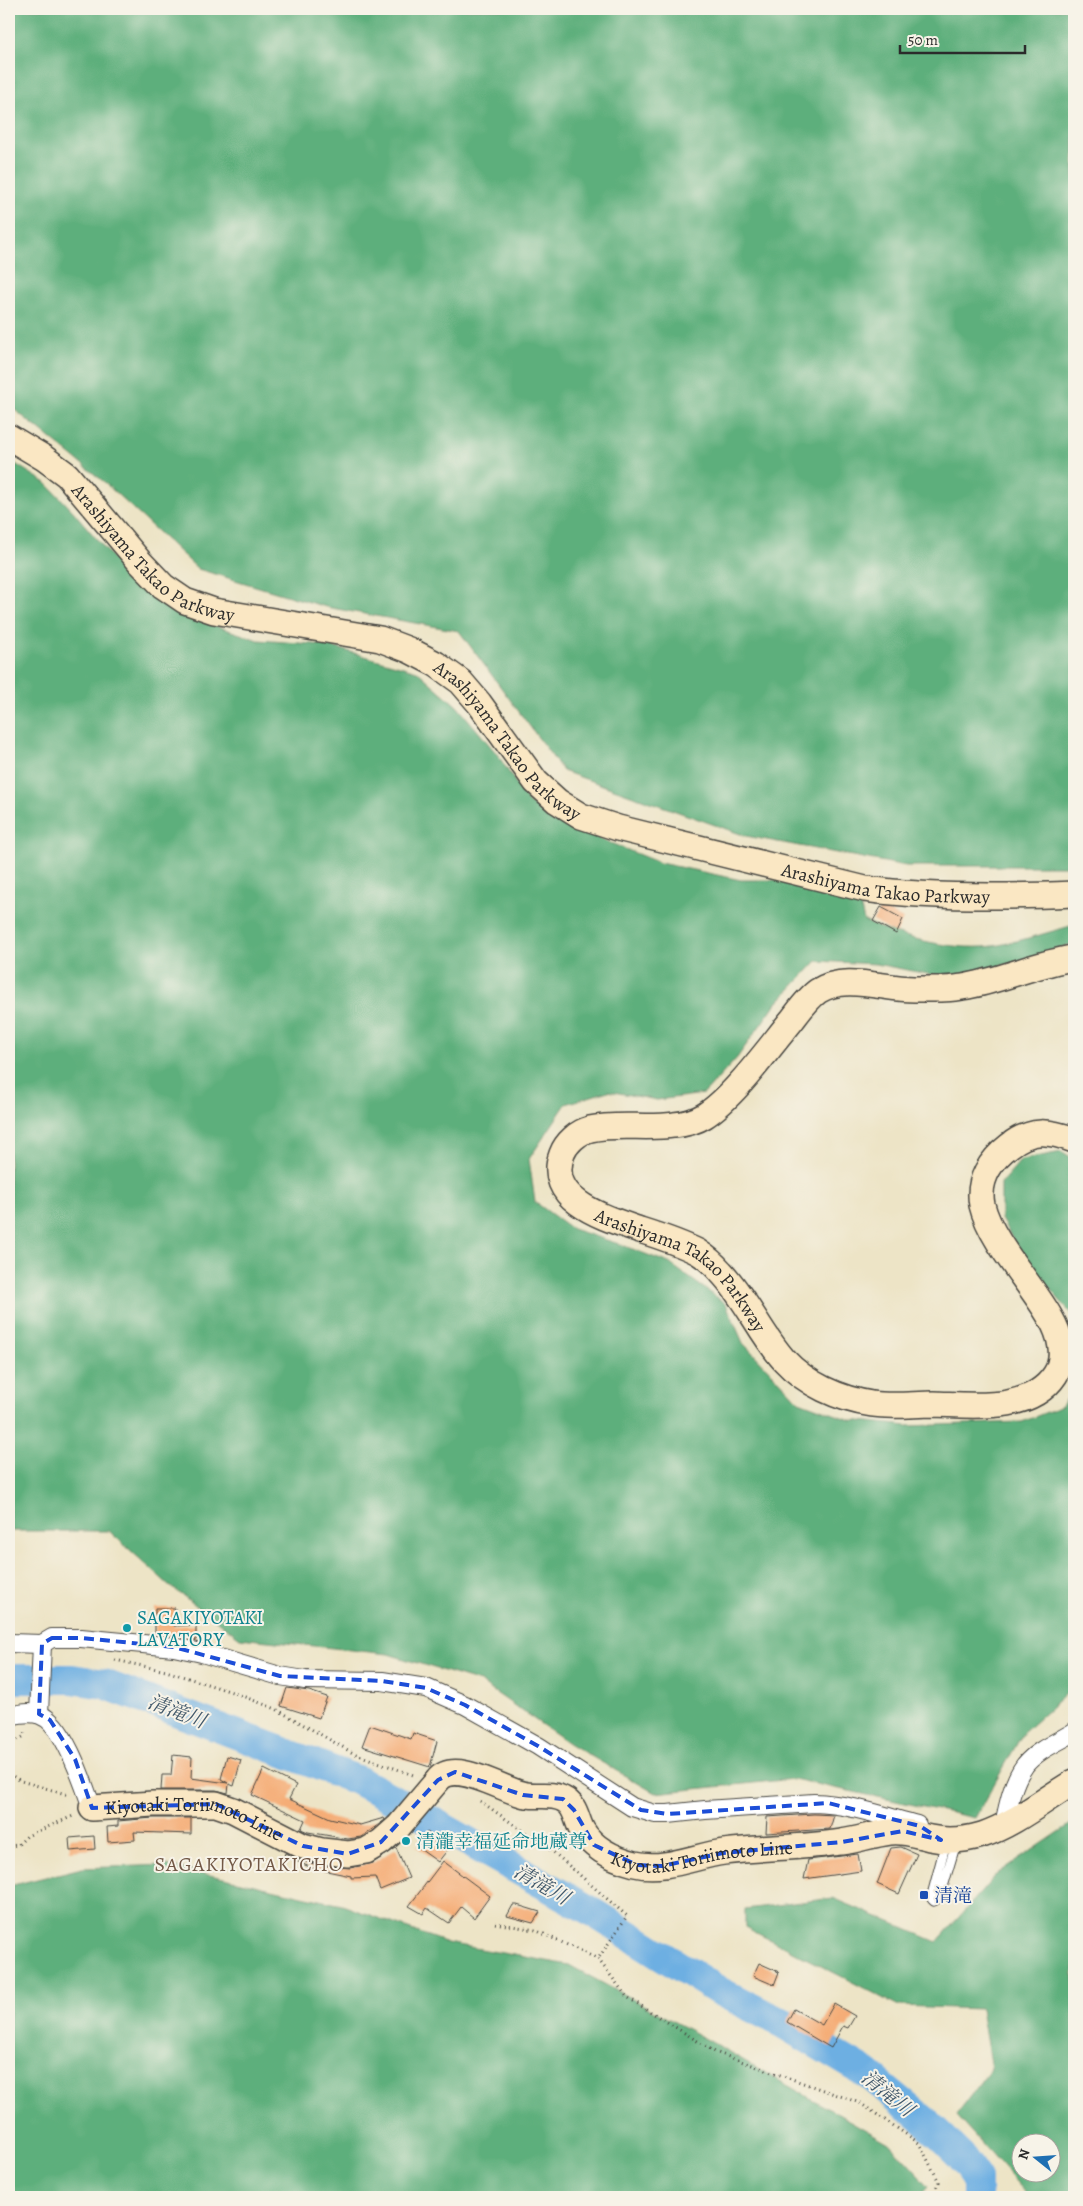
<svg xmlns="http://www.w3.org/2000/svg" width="1083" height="2206" viewBox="0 0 1083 2206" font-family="Alegreya,'Noto Serif JP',serif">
<rect width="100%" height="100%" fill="#f7f3e8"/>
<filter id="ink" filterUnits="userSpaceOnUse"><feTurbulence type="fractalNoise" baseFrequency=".02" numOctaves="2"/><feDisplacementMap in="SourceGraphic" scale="10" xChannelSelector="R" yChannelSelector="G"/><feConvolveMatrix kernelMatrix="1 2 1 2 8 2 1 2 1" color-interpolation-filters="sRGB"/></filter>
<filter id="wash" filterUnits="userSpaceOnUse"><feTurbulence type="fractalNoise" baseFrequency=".0096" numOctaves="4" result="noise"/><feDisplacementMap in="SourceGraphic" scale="20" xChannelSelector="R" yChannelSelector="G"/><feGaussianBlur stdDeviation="1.12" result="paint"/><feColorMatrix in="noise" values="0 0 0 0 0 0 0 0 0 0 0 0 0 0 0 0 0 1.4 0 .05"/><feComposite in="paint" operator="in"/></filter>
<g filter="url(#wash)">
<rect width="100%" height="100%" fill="#ede4c6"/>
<!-- forest -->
<g fill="#5daf7b" stroke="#446d53" fill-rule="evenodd">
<polygon points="9,9 1074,9 1074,866 906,866 746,836 563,771 459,631 326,607 198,569 103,481 15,410 9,407"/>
<path d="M 9,460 L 46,483 L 72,510 L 135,584 L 172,611 L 258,640 L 326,645 L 417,671 L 457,706 L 497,754 L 529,803 L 598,838 L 660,863 L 741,880 L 800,880 L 859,900 L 864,921 C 901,938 959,953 999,945 C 1025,940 1049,932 1074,925 L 1074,943 L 1025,960 L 949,978 L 876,964 L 817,961 L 774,1006 L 737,1058 L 704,1094 L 657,1100 L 608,1091 L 566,1104 L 529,1159 L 535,1202 L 572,1229 L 622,1245 L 669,1263 L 726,1304 L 743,1343 L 799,1401 L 850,1420 L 908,1426 L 1022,1422 L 1062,1406 L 1074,1384 L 1074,1687 L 1023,1733 L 975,1818 L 793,1779 L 655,1793 L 570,1744 L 480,1682 L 388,1654 L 240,1638 L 170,1586 L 109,1531 L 9,1531 Z"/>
<polygon points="1061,1152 1074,1160 1074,1317 1024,1259 1001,1219 1001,1183 1021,1160"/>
<path d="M 1074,1822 L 1074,2197 L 1026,2197 L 1027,2194 L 956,2115 L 991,2069 L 981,2009 L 899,2006 L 745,1927 L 745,1909 L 833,1898 L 937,1942 L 997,1874 ZM 1020,2144 L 1050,2144 L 1050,2174 L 1020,2174 Z"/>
<polygon points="166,1865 342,1905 447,1943 569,1965 706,2039 889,2143 929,2186 919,2197 9,2197 9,1886 82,1868"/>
</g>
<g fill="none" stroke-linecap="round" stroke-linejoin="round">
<!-- river -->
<polyline stroke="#6dafe2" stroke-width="30" points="9,1679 72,1679 104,1684 357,1780 389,1797 591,1911 719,1991 782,2023 868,2074 925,2121 961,2156 977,2179 977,2197"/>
</g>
<g id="blocks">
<!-- building -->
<g fill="#f5ad77">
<polygon points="881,907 903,919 896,934 873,921"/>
<polygon points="155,1608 175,1608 174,1626 196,1625 196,1641 155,1635"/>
<polygon points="287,1688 309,1691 327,1697 319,1718 281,1706"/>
<polygon points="370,1725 411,1739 413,1733 437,1741 430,1767 362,1746"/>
<polygon points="173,1755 192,1757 191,1778 228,1783 221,1779 227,1756 241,1760 234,1786 229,1784 228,1793 216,1790 161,1790 162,1775 171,1775"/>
<polygon points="264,1769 296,1785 289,1799 330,1818 360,1825 384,1818 385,1820 361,1837 348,1839 308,1832 301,1829 305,1820 252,1795"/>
<polygon points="814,1814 834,1815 830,1829 766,1833 767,1817"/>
<polygon points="153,1818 191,1818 191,1834 134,1832 135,1840 108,1842 107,1827 118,1826 118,1821"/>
<polygon points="427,1832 449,1848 438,1862 417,1847"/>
<polygon points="94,1836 95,1849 70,1851 69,1838"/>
<polygon points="901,1847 917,1854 899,1894 877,1884 891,1848"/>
<polygon points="396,1848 409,1878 380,1890 375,1877 351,1878 351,1876 312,1868 284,1856 285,1853 299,1860 318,1865 350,1868 373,1863"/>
<polygon points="858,1854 861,1871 804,1879 808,1860"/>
<polygon points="443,1861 490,1896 474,1918 461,1907 449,1923 427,1908 423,1914 409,1906"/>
<polygon points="513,1905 517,1905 540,1912 533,1923 507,1916"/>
<polygon points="759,1963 779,1972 774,1985 753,1976"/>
<polygon points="834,2004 855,2016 848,2028 843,2026 831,2048 787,2022 794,2009 822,2025"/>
</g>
</g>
</g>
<g filter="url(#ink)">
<use href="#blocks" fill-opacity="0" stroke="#484742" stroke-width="1"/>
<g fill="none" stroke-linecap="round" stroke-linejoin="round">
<!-- lane casing -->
<g stroke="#484742" stroke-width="11">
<polyline id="lane" points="946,1842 932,1895 932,1899 934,1901 940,1897 956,1843"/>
</g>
<!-- street casing -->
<g stroke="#484742" stroke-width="20">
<g id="street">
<path d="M 9,1643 L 42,1644 L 52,1638 L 81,1638 L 174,1647 L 202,1653 L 280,1676 L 305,1680 L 382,1681 L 426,1688 L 465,1705 L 538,1746 L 632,1807 L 655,1814 L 668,1814 L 705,1810 L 814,1803 C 850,1804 883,1816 917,1825"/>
<polyline points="39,1714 42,1644"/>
<path d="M 9,1716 C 18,1714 30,1711 40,1715 C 64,1723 84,1785 92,1808"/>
<path d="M 1004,1825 C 1008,1805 1013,1781 1025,1765 C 1037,1750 1058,1742 1074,1732"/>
</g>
</g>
<!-- secondary casing -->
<g stroke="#484742" stroke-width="28">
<g id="secondary">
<path id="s1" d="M 9,437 L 44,458 L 67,475 L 140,562 L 163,586 L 185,601 L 214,611 L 380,639 L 409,650 L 436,664 L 461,682 L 479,703 L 536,782 L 557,801 L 581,816 L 618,828 L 865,889 C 932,898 1006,897 1074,894"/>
<path id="s2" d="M 1074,958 C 1036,963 1001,981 962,987 C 948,990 931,989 916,989 C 885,990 846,973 818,991 C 808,998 799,1011 792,1020 C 769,1048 733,1098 704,1116 C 696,1121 684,1124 674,1125 C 647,1129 617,1123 590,1129 C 578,1132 566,1143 562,1154 C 544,1202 609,1219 640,1230 C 659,1236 680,1243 698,1252 C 706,1257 715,1265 721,1272 C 746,1298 760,1333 784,1360 C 806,1384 839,1399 872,1404 C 892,1407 914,1404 934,1404 C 973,1405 1030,1413 1055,1375 C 1067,1357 1060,1334 1050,1317 C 1031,1283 991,1242 982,1205 C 977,1180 991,1160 1009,1146 C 1032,1128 1049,1131 1074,1140"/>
<path id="s3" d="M 438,1780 C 455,1759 501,1789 522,1794 C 535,1798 550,1792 563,1799 C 576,1805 576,1819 582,1830 C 593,1849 615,1859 635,1864 C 665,1871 695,1856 724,1852 C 763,1847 803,1848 841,1842 C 858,1840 873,1834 890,1832 C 905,1830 916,1835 930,1838 C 948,1842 965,1840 982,1835 C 1015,1824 1045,1799 1074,1782"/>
<path id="s4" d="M 92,1808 L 153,1804 L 216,1804 L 233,1810 L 303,1846 L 322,1851 L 348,1854 L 366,1851 L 381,1842 L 399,1826"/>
</g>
</g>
<!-- path -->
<g stroke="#484742" stroke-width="3" stroke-dasharray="1 4" stroke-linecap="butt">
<polyline points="115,1660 166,1671 232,1692 276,1709 353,1753 416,1776"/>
<polyline points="9,1745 23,1737 25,1729"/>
<polyline points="9,1774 21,1781 69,1795"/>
<polyline points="480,1801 552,1851 627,1916 598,1959"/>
<polyline points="9,1846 18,1845 27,1836 73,1816"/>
<polyline points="495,1923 535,1930 598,1959 627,1997 715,2052 860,2103 919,2143 939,2182 932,2197"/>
</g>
<!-- lane -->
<use href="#lane" stroke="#fff" stroke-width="9"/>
<!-- street -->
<use href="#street" stroke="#fff" stroke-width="18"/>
<!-- secondary -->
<use href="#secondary" stroke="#fae7c3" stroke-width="25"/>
<!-- secondary-bridge casing -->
<g stroke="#484742" stroke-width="28" stroke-linecap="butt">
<polyline id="secondary-bridge" points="399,1826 438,1780"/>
</g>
<!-- secondary-bridge -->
<use href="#secondary-bridge" stroke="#fae7c3" stroke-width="25"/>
</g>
</g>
<!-- marked area -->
<path fill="none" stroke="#1d4ed8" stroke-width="4" stroke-dasharray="10 6" stroke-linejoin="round" d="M 52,1638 L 81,1638 L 174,1647 L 280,1676 L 382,1681 L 426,1688 L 465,1705 L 538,1746 L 641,1810 L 668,1814 L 828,1803 L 920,1826 L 941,1840 L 903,1831 L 842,1842 L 723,1853 L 662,1866 L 637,1865 L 594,1845 L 574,1810 L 563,1799 L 523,1795 L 455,1772 L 438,1780 L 381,1842 L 348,1854 L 303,1846 L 216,1804 L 92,1808 L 75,1759 L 50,1720 L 39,1714 L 42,1644 Z"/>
<!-- markers -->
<g fill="#0f9aa8" stroke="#f7f3e8" stroke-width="2">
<circle cx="127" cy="1628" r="5"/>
<circle cx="406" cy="1841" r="5"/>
</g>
<rect fill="#1a4fb4" stroke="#f7f3e8" stroke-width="2" x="919" y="1890" width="10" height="10" rx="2.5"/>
<g text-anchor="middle" stroke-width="4" stroke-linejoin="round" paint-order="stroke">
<!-- street labels -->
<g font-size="19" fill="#2b2b2b" stroke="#f7f3e8">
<text dy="7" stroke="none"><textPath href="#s1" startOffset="189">Arashiyama Takao Parkway</textPath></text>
<text dy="7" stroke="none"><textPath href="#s1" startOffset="609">Arashiyama Takao Parkway</textPath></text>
<text dy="7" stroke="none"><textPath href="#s1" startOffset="1029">Arashiyama Takao Parkway</textPath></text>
<text dy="7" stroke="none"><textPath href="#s2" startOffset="768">Arashiyama Takao Parkway</textPath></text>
<text dy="7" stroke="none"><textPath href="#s4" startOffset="105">Kiyotaki Toriimoto Line</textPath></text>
<text dy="7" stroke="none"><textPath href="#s3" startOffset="301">Kiyotaki Toriimoto Line</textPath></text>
</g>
<!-- culture labels -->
<g font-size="19" fill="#0d838f" stroke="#f7f3e8" text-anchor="start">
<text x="137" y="1624">SAGAKIYOTAKI<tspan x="137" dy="22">LAVATORY</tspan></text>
<text x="416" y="1848">清瀧幸福延命地蔵尊</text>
</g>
<!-- transit labels -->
<g font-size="19" fill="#164399" stroke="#f7f3e8" text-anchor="start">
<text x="934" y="1902">清滝</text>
</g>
<!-- water labels -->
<g font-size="20" font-style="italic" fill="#42596b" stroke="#f7f3e8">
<text transform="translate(177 1711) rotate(21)" y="7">清滝川</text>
<text transform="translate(542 1884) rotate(30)" y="7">清滝川</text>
<text transform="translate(888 2093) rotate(39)" y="7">清滝川</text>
</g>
<!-- neighbourhood labels -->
<g font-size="20" letter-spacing="1" fill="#725846" stroke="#f7f3e8">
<text x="249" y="1871">SAGAKIYOTAKICHO</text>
</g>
</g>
<!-- margin -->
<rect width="1083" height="2206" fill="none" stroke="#f7f3e8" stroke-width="30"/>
<!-- north arrow -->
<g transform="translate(1036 2158) rotate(287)"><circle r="24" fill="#f7f3e8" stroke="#a5a39c"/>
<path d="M0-4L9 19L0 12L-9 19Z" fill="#1f6fb2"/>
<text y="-8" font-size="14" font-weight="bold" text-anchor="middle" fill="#2b2b2b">N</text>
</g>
<!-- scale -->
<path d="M900 45v8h125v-8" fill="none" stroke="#2b2b2b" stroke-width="2.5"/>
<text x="908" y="45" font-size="15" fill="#2b2b2b" stroke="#f7f3e8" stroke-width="4" paint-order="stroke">50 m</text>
</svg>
